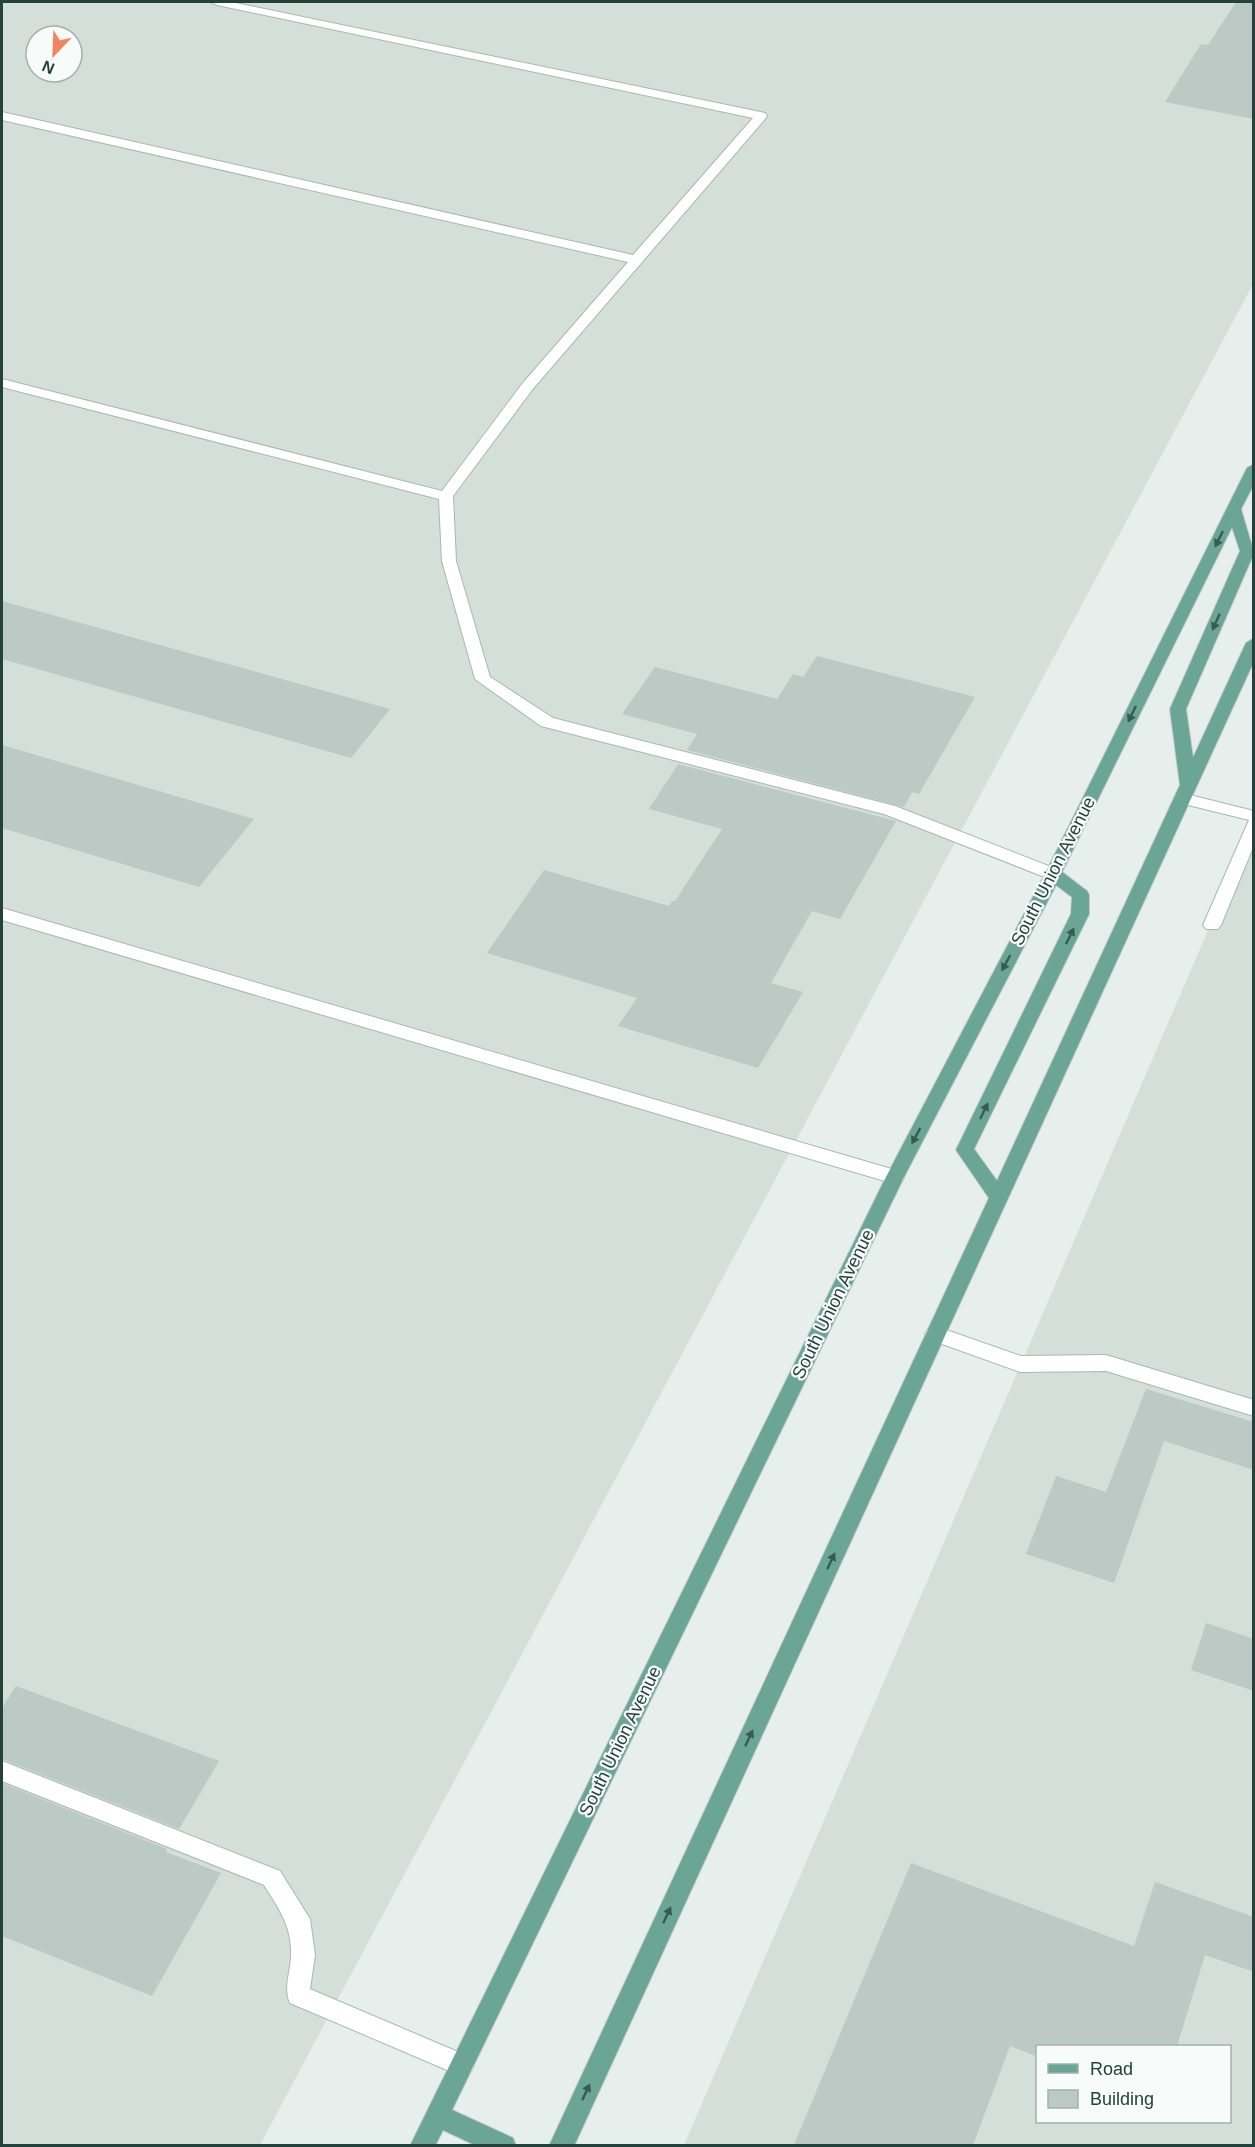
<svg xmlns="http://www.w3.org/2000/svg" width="1255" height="2147" viewBox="0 0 1255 2147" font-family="Arial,sans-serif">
<rect width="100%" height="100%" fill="#e6efeb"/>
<!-- built -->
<g fill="#d4dfda" fill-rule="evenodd">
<path d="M 2,2 L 1253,2 L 1253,284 L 260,2145 L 2,2146 ZM 36,36 L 72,36 L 72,72 L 36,72 Z"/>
<path d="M 1253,826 L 1253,2145 L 684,2145 ZM 1038,2046 L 1230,2046 L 1230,2122 L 1038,2122 Z"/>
</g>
<!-- building -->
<g fill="#bbcac4">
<polygon points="1236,2 1254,2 1254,119 1165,102 1201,44 1208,45"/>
<polygon points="2,601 390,709 351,758 2,659"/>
<polygon points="817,656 975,697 919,794 912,792 904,807 687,750 697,734 622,714 655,667 777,699 793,674 803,677"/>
<polygon points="2,745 254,819 199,887 2,828"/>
<polygon points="678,764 896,821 840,919 812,911 771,983 803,992 758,1068 618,1026 637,998 487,953 544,870 669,906 672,901 675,901 722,829 649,809"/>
<polygon points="1146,1389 1254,1422 1254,1470 1164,1441 1114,1583 1026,1554 1056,1476 1106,1492"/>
<polygon points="1206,1623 1254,1639 1254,1691 1191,1670"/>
<polygon points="16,1686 219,1761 179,1829 2,1759 2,1708"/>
<polygon points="2,1783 167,1849 166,1852 221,1873 152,1996 2,1936"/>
<polygon points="911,1863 1134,1946 1155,1882 1254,1917 1254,1972 1205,1955 1177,2046 1038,2046 1038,2057 1010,2046 973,2145 794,2145"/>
</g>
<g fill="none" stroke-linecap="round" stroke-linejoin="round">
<!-- service casing -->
<g stroke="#a8b8b2" stroke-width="2">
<g id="service">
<polygon points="211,2 231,2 765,113 767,116 765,119 532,390 453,496 456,561 490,677 553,718 895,806 1059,870 1061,874 1059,878 1047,878 884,814 541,726 475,679 442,561 439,499 2,387 2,379 442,491 522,384 628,262 2,120 2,112 633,255 753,118 217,5"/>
<polygon points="1182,793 1254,811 1254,845 1221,925 1218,929 1206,929 1203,925 1249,820 1176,802 1174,798 1176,794"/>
<polygon points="2,908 895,1170 902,1172 904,1177 902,1182 895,1184 2,920"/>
<polygon points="935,1326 1021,1356 1106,1355 1254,1400 1254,1416 1106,1371 1020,1372 928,1339 925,1334 928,1329"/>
<path d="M 2,1761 L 280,1871 L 310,1919 L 315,1955 L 310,1989 L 470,2057 L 474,2065 L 470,2073 L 462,2076 L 454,2073 L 290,2003 C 283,1988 291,1971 291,1955 C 292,1926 279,1909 264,1885 L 2,1781 Z"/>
</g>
</g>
<!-- primary casing -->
<g stroke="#c2cac8" stroke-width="2">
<path id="primary" d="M 1254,464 L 1254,484 L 1241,509 L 1254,553 L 1186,709 L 1193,758 L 1246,643 L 1254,638 L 1254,661 L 574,2146 L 549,2146 L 989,1198 L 956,1150 L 1071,914 L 1072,897 L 1056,885 L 904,1177 L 452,2110 L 513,2138 L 516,2146 L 477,2146 L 443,2130 L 435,2146 L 410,2146 L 886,1177 L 1045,874 L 1247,468 ZM 1232,527 L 1240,551 L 1170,709 L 1180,785 L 997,1181 L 974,1149 L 1089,914 L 1089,895 L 1087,891 L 1062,872 Z"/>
</g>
<!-- service -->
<use href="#service" fill="#fff" fill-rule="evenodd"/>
<!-- primary -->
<use href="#primary" fill="#6aa596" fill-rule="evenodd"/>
</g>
<!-- one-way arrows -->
<defs><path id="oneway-solid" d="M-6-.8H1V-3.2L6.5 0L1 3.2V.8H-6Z" transform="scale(1.5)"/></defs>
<g fill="#365b51">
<use href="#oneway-solid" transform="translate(1219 539) rotate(116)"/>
<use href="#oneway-solid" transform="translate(1216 622) rotate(114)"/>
<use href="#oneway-solid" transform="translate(1132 714) rotate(116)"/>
<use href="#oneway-solid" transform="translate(1070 936) rotate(-64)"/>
<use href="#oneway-solid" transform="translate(1006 963) rotate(118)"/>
<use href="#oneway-solid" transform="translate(984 1111) rotate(-64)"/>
<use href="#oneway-solid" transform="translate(916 1136) rotate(118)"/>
<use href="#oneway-solid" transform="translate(831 1561) rotate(-65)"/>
<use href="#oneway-solid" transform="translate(749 1738) rotate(-65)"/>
<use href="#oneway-solid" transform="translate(667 1915) rotate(-65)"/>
<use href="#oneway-solid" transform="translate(586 2092) rotate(-65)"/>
</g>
<g text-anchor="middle" stroke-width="4.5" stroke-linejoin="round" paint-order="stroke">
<!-- street labels -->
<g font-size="18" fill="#24423a" stroke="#f7fbf9">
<text transform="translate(1053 871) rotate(-63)" y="6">South Union Avenue</text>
<text transform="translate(833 1304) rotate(-64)" y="6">South Union Avenue</text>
<text transform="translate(620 1741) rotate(-64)" y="6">South Union Avenue</text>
</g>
</g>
<!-- border -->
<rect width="1255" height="2147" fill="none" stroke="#24423a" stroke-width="6"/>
<!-- legend -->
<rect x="1036" y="2045" width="195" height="78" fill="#f7fbf9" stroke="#a3b1ad" stroke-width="1.5"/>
<rect x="1048" y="2064" width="30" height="9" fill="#6aa596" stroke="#a3b1ad" stroke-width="1.5"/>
<text x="1090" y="2075" font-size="18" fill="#24423a">Road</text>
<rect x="1048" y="2090" width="30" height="18" fill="#bbcac4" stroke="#a3b1ad" stroke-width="1.5"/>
<text x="1090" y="2105" font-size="18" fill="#24423a">Building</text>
<!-- north arrow -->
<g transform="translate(54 54) rotate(203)"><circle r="28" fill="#f7fbf9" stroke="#a3b1ad" stroke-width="1.5"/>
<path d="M0-4.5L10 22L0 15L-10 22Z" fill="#f4845f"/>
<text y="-9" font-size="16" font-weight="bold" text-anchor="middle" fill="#24423a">N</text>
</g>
</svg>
